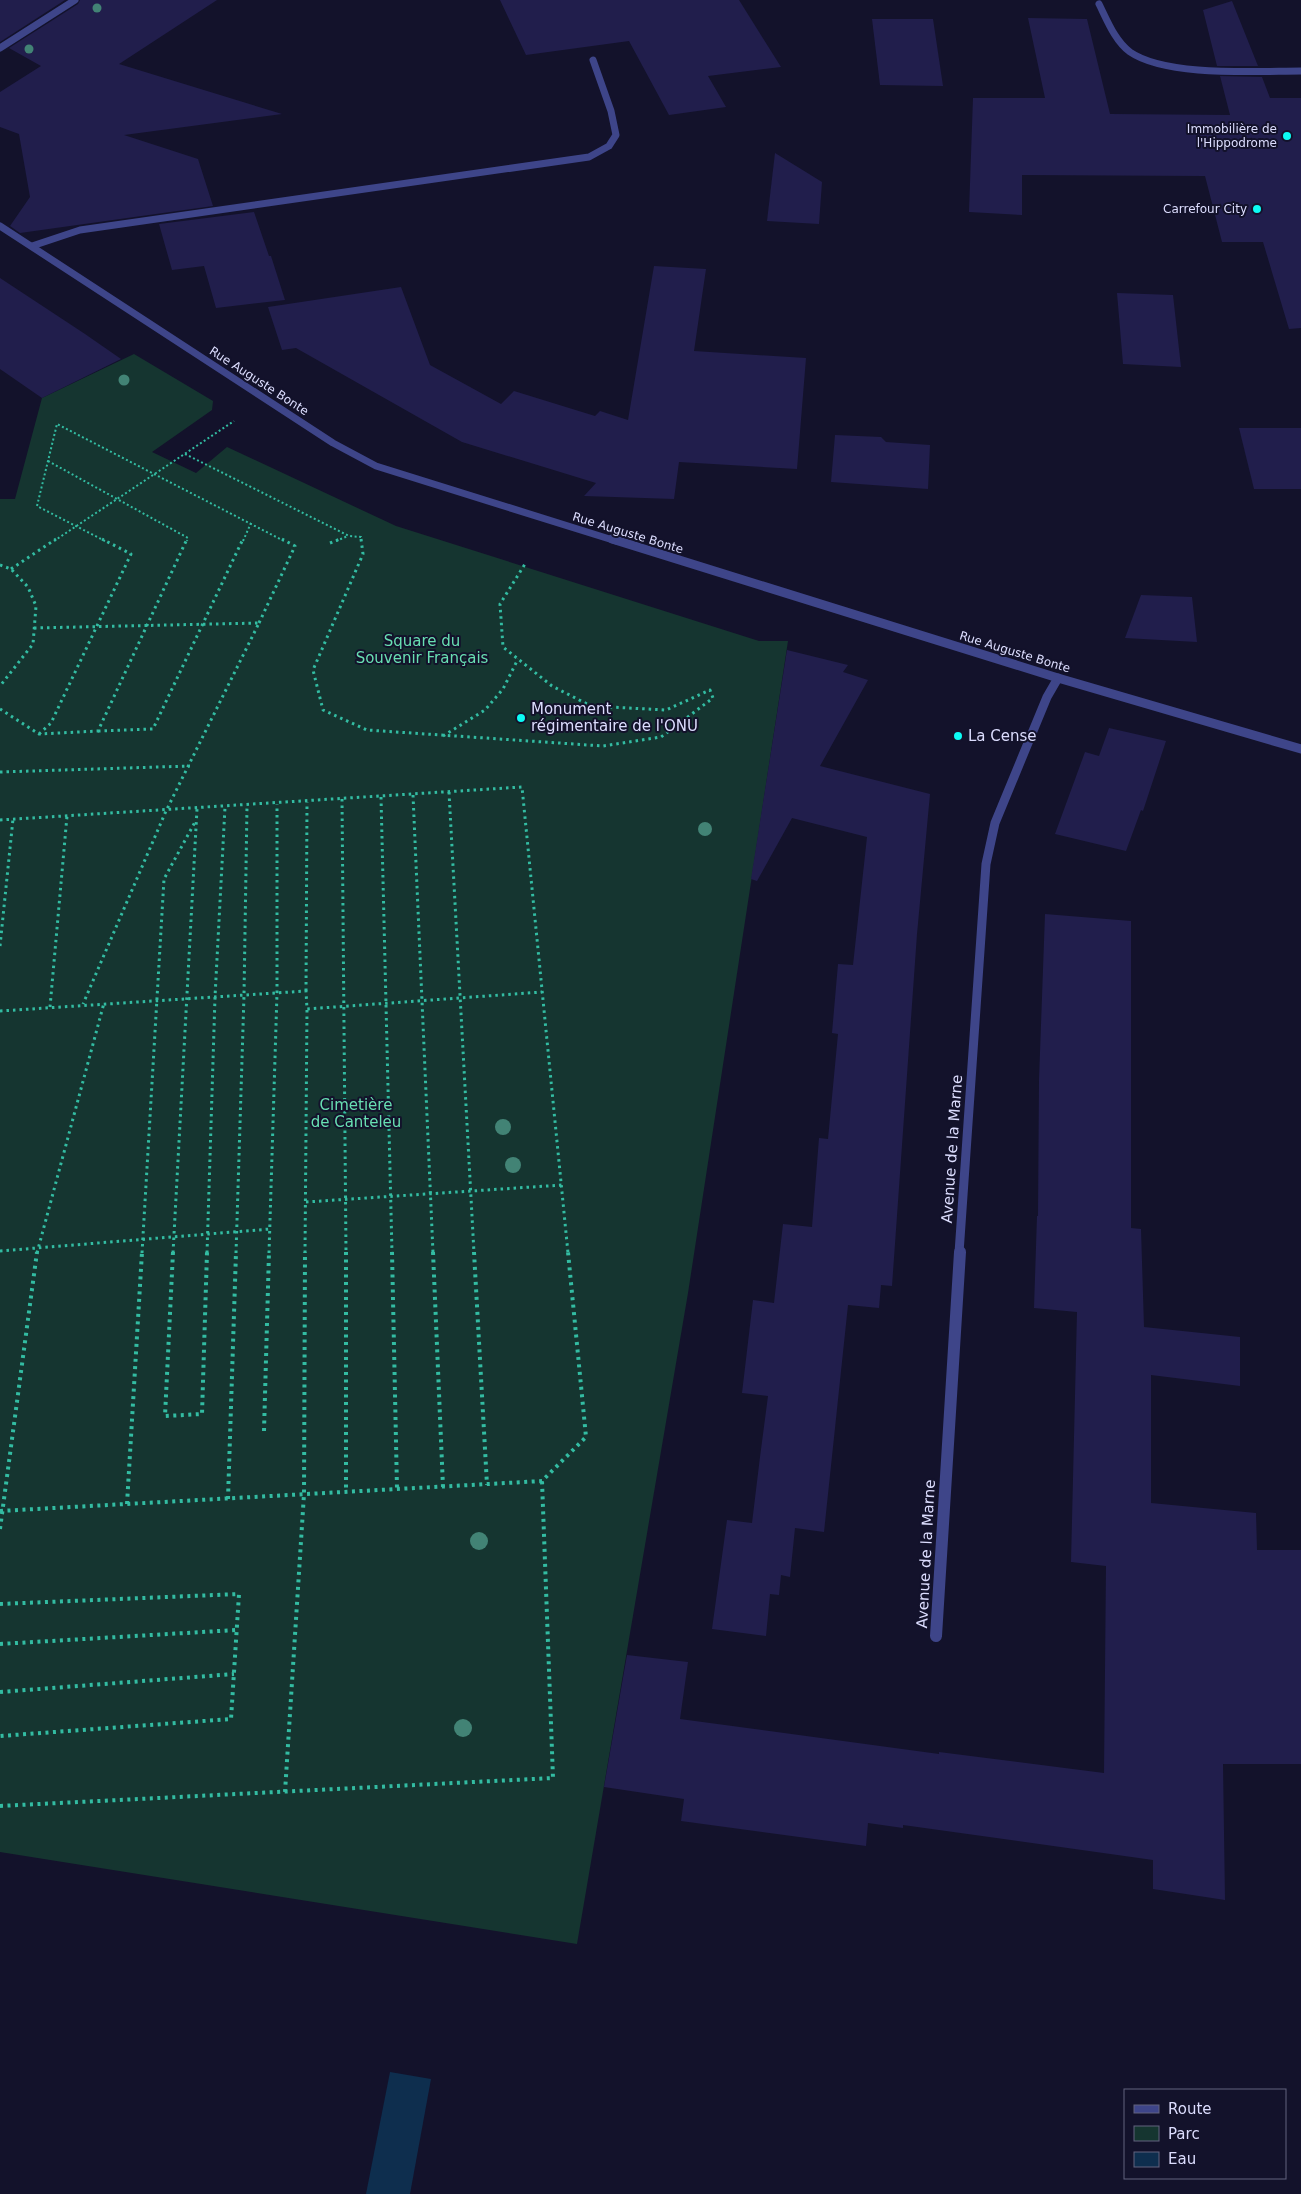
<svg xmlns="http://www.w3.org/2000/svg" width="1301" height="2194" viewBox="0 0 1301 2194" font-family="'DejaVu Sans',sans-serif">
<rect width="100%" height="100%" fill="#13122b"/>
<!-- green -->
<polygon fill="#153530" points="134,354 213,401 212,410 152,452 196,473 227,447 396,526 759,641 788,641 688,1293 577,1944 0,1852 0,499 15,499 42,398"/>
<!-- water -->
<polygon fill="#0e2e4e" points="390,2072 431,2079 410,2194 366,2194"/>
<!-- building -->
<g fill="#211e4c">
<polygon points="0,0 65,0 0,42"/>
<polygon points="80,0 217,0 119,64 282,114 124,135 198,159 213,206 20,233 10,226 30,197 19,134 0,127 0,92 41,66 9,48 78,4"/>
<polygon points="500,0 739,0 781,67 708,76 726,107 669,115 629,41 526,55"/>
<polygon points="1232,1 1258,66 1217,66 1203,10"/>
<polygon points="1028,18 1087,19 1110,114 1230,115 1220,76 1262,77 1270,98 1301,98 1301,328 1289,329 1263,242 1222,242 1205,176 1022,175 1022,215 969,212 973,98 1045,98"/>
<polygon points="872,19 933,19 943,86 880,85"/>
<polygon points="775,153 822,182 819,224 767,221"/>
<polygon points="254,212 269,256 271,256 285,300 216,308 204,266 172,270 159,224"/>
<polygon points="654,266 706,269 694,351 806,358 797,469 679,462 674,499 584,496 596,483 462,442 296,348 282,350 268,307 401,287 430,365 501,404 514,391 595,416 600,411 628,420"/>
<polygon points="0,278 85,334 121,359 42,398 0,369"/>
<polygon points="1117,293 1173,295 1181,367 1123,364"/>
<polygon points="1239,428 1301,428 1301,489 1254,489"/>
<polygon points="835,435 881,437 886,442 930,445 928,489 831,482"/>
<polygon points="1141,595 1192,597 1197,642 1125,638"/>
<polygon points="787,650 848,665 843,672 868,680 820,766 930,794 917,934 892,1286 881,1285 879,1308 848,1305 824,1532 795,1528 790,1577 781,1575 779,1595 770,1594 766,1636 712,1629 727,1520 752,1523 760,1457 768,1396 742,1393 753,1300 774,1303 783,1224 812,1227 819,1138 828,1139 838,1034 832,1033 838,964 853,965 867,837 792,818 757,881 751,879"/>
<polygon points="1109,728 1166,741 1143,811 1141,810 1126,851 1055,834 1085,752 1099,756"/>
<polygon points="1045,914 1131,921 1131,1228 1141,1229 1144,1327 1240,1337 1240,1386 1151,1375 1151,1503 1256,1513 1257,1550 1301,1550 1301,1764 1223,1764 1225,1900 1153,1889 1153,1860 903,1825 903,1828 868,1823 866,1846 681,1821 684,1799 604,1787 627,1655 688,1662 680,1719 939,1754 939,1752 1104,1773 1106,1566 1071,1562 1077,1312 1034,1308 1037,1216 1038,1216 1039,1080"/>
</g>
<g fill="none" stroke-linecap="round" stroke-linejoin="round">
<!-- path-far2 -->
<g stroke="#33bca2" stroke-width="2" stroke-dasharray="2 2.5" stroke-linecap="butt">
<polyline points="185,454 349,536 361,537 361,541"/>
<polyline points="48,461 188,538 187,541"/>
<polyline points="54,541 234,421"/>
<polyline points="105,541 37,506 57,424 284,541"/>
<polyline points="243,541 251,523"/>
<polyline points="336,541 348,536"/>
</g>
<!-- path-far1 -->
<g stroke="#33bca2" stroke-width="3" stroke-dasharray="2.5 4" stroke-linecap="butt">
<polyline points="361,539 363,554 313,670 323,710 367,730 603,746 661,737 713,698 710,690 666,710 591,706 552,686 503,647 500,604 525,564"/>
<polyline points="330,543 340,539"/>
<polyline points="0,565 11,569 28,587 36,606 33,644 0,686"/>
<polyline points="11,569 56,539"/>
<polyline points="259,623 295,546 282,539"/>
<polyline points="34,628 259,623 166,811 83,1004"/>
<polyline points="0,709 39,734 98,731 187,539"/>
<polyline points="98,731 153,729 243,539"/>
<polyline points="39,734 51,723 131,554 102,539"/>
<polyline points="443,736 485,710 503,689 518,659"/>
<polyline points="0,772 190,766"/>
<polyline points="449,792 474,1253"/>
<polyline points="413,795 433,1253"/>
<polyline points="381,797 392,1253"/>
<polyline points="342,799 346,1253"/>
<polyline points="0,820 522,787 568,1253"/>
<polyline points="0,946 13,819"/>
<polyline points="306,991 307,802"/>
<polyline points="50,1007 67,816"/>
<polyline points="0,1011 306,991 307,1009 542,992"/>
<polyline points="306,1202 562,1185"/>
<polyline points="0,1251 270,1229"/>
<polyline points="37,1253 104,1003"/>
<polyline points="142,1253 164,879 195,822"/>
<polyline points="173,1253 197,809"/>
<polyline points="207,1253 215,997 225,807"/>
<polyline points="236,1253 244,995 247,806"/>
<polyline points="269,1253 277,993 277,804"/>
<polyline points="305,1253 307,1009"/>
</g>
<!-- path -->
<g stroke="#33bca2" stroke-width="4" stroke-dasharray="3 4.5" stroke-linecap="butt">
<polyline points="173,1252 165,1416 202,1414 207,1252"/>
<polyline points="346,1252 346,1492"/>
<polyline points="392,1252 397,1489"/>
<polyline points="433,1252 443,1487"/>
<polyline points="474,1252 487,1485"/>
<polyline points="264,1431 269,1252"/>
<polyline points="228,1499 236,1252"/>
<polyline points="127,1504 142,1252"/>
<polyline points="0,1511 542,1481 586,1437 568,1252"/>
<polyline points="0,1529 37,1252"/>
<polyline points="0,1604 239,1594 231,1719 0,1736"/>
<polyline points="0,1644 236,1630"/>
<polyline points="0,1692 234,1674"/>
<polyline points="285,1792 304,1494 305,1252"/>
<polyline points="0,1806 553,1778 542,1481"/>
</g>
<!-- service -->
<g stroke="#3e4589" stroke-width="7">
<path d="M 1099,4 C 1107,20 1115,41 1130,52 C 1166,77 1257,71 1301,71"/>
<polyline points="32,246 80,230 589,157 609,146 616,135 611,111 593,60"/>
</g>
<!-- minor-far2 -->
<polyline stroke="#3e4589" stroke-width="7" points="0,48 75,0"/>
<!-- minor-far1 -->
<polyline stroke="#3e4589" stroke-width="9" points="959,1253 986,864 995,823 1047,697 1058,678"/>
<!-- minor -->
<polyline stroke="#3e4589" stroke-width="12" points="936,1636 960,1252"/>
<!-- tertiary-far1 -->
<polyline stroke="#3e4589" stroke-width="7" points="0,226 333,443 376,466 616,541"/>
<!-- tertiary -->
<polyline stroke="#3e4589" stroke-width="9" points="612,539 1058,678 1301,749"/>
</g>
<!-- trees -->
<g fill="#428375">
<circle cx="97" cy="8" r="4.5"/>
<circle cx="29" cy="49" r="4.5"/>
<circle cx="124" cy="380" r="5.5"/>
<circle cx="705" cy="829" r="7"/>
<circle cx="503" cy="1127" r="8"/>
<circle cx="513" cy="1165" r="8"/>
<circle cx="479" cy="1541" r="9"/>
<circle cx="463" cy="1728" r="9"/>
</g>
<!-- markers -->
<g fill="#0cfbf4" stroke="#13122b" stroke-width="2">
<circle cx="1287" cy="136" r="5"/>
<circle cx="1257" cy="209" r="5"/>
<circle cx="521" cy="718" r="5"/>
<circle cx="958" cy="736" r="5"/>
</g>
<g text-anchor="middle" stroke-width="4" stroke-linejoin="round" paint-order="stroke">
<!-- far-poi labels -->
<g font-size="12" fill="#dcddfe" stroke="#13122b" text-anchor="end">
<text x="1277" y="133">Immobilière de<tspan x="1277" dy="14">l'Hippodrome</tspan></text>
<text x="1247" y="213">Carrefour City</text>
</g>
<!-- far-street labels -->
<g font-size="12" fill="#dcddfe" stroke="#13122b">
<text transform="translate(259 381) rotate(33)" y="4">Rue Auguste Bonte</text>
<text transform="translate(628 533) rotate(17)" y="4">Rue Auguste Bonte</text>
<text transform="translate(1015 652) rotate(17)" y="4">Rue Auguste Bonte</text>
</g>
<!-- park labels -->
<g font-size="15" fill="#68dfb2" stroke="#13122b">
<text x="422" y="646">Square du<tspan x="422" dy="17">Souvenir Français</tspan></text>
<text x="356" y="1110">Cimetière<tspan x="356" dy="17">de Canteleu</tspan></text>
</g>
<!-- poi labels -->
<g font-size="15" fill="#dcddfe" stroke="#13122b" text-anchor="start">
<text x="531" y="714">Monument<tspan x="531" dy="17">régimentaire de l'ONU</tspan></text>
<text x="968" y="741">La Cense</text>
</g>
<!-- street labels -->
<g font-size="15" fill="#dcddfe" stroke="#13122b">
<text transform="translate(952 1149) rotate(-86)" y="5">Avenue de la Marne</text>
<text transform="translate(926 1554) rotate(-87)" y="5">Avenue de la Marne</text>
</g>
</g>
<!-- legend -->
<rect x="1124" y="2089" width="162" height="90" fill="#13122b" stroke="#63637f"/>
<rect x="1134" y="2105" width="25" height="8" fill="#3e4589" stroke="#63637f"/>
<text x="1168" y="2114" font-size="15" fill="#dcddfe">Route</text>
<rect x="1134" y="2126" width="25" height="15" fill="#153530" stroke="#63637f"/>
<text x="1168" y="2139" font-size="15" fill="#dcddfe">Parc</text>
<rect x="1134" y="2152" width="25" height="15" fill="#0e2e4e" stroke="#63637f"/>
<text x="1168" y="2164" font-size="15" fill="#dcddfe">Eau</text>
</svg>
